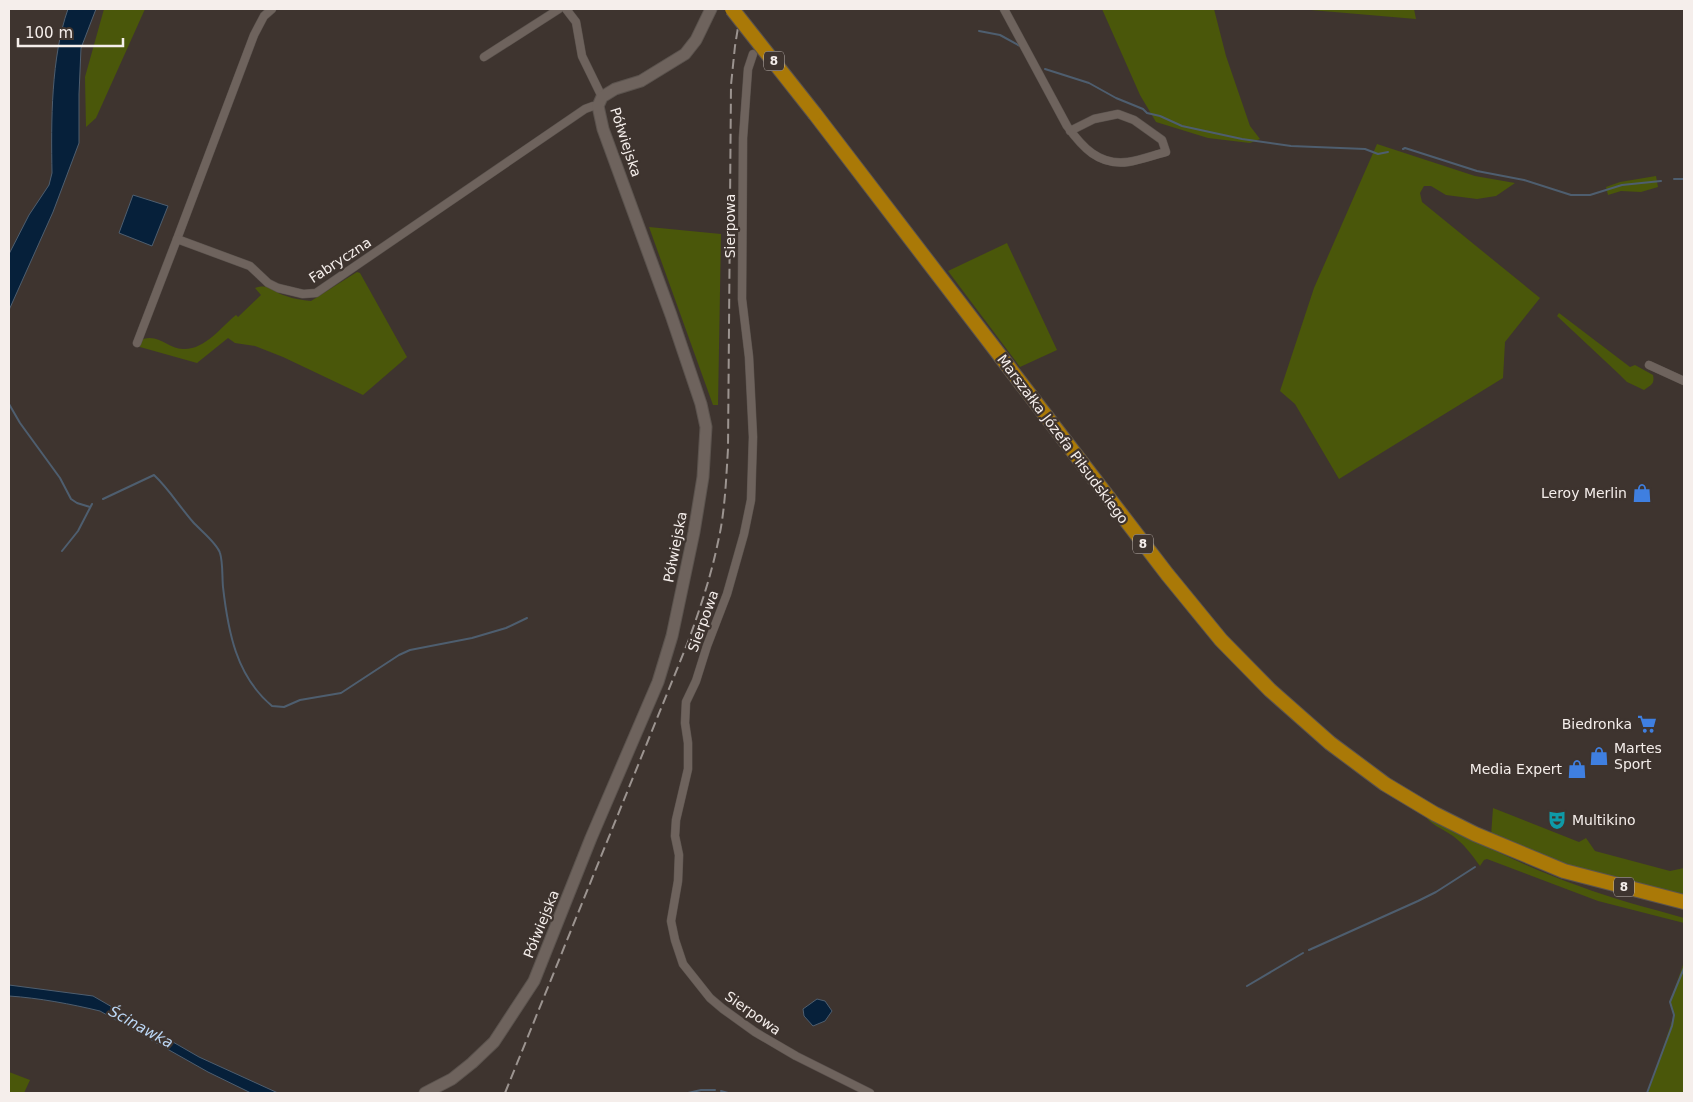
<svg xmlns="http://www.w3.org/2000/svg" width="1693" height="1102" viewBox="0 0 1693 1102" font-family="'DejaVu Sans',sans-serif">
<rect width="100%" height="100%" fill="#3e342f"/>
<!-- green -->
<g fill="#4a570a">
<polygon points="104,9 145,9 96,118 86,127 85,77"/>
<polygon points="1102,9 1214,9 1226,56 1250,126 1260,139 1250,143 1208,138 1156,122 1140,95"/>
<polygon points="1296,9 1414,9 1416,19 1299,9"/>
<polygon points="1377,144 1475,176 1515,183 1496,196 1477,199 1446,195 1431,186 1424,186 1420,193 1422,202 1540,298 1505,342 1503,378 1339,479 1295,404 1280,391 1314,288"/>
<polygon points="1656,176 1658,187 1641,192 1621,191 1608,195 1606,187 1620,182"/>
<polygon points="649,227 721,234 718,405 713,405"/>
<polygon points="1007,243 1057,350 1020,367 948,271"/>
<path d="M 357,272 L 360,273 L 407,357 L 363,395 L 283,357 L 255,346 L 235,343 L 228,338 L 197,363 L 140,347 L 138,341 C 158,331 167,349 183,349 C 205,350 221,327 236,315 L 238,317 L 261,295 L 255,288 C 270,283 272,292 286,296 C 294,299 302,300 311,301 Z"/>
<path d="M 1559,313 L 1630,367 L 1635,365 L 1653,375 C 1655,384 1651,385 1644,390 L 1627,382 L 1620,375 L 1557,316 Z"/>
<polygon points="1493,808 1579,842 1586,838 1595,851 1670,871 1684,868 1684,896 1548,859 1491,836"/>
<path d="M 1424,814 C 1474,841 1525,867 1579,886 C 1613,899 1649,908 1684,918 L 1684,923 L 1598,901 L 1487,859 L 1484,860 L 1480,866 C 1472,855 1464,844 1453,836 C 1443,829 1429,824 1424,814 Z"/>
<polygon points="1684,962 1684,1093 1648,1093 1674,1015 1670,1002"/>
<polygon points="9,1072 30,1080 24,1093 9,1093"/>
</g>
<!-- water -->
<g fill="#06203a" stroke="#4e5e6f">
<path d="M 68,9 L 96,9 L 81,48 L 79,94 L 79,143 L 53,212 L 9,310 L 9,254 L 29,215 L 49,185 L 52,173 C 51,122 51,57 68,9 Z"/>
<polygon points="133,195 168,206 152,246 119,233"/>
<path d="M 9,985 L 93,996 L 199,1057 L 278,1093 L 251,1093 L 208,1072 L 100,1011 C 71,1004 39,998 9,996 Z"/>
<polygon points="817,999 825,1001 832,1011 825,1021 813,1026 804,1016 803,1009"/>
</g>
<g fill="none" stroke-linecap="round" stroke-linejoin="round">
<!-- stream -->
<g stroke="#4e5e6f" stroke-width="2">
<polyline points="979,31 1000,35 1020,46"/>
<polyline points="1045,69 1089,83 1116,98 1143,109 1147,113 1160,116 1182,126 1242,139 1291,146 1365,149 1378,154 1388,152"/>
<polyline points="1403,149 1405,148 1477,171 1524,180 1571,195 1590,195 1622,185 1661,181"/>
<polyline points="1674,179 1684,179"/>
<polyline points="9,404 20,423 60,478 71,499 77,503 90,507"/>
<path d="M 103,499 L 154,475 C 169,489 179,506 193,522 C 200,530 217,543 220,553 C 223,562 222,577 223,587 C 228,631 236,676 272,706 L 284,707 L 300,700 L 341,693 L 399,655 L 410,650 L 472,638 L 506,628 L 527,618"/>
<polyline points="62,551 78,531 92,504"/>
<polyline points="1309,950 1418,901 1436,892 1475,867"/>
<polyline points="1247,986 1303,953"/>
<polyline points="721,1091 728,1093"/>
<polyline points="688,1093 701,1090 715,1090"/>
<polyline points="1647,1093 1672,1026 1674,1015 1670,1002 1684,968"/>
</g>
<!-- street casing -->
<g stroke="#5b534e" stroke-width="9">
<g id="street">
<polyline points="566,9 576,22 582,56 602,97"/>
<path d="M 1004,9 L 1067,126 C 1082,147 1099,166 1128,162 C 1141,160 1154,155 1166,152 L 1162,140 L 1134,120 L 1118,114 L 1094,119 L 1070,131"/>
<polyline points="753,54 748,69 743,138 742,299 749,357 753,437 751,500 744,534 727,594 707,646 696,681 686,702 685,723 688,743 688,769 676,820 675,836 679,855 678,881 671,921 675,940 683,964 710,998 723,1009 755,1032 796,1056 870,1093"/>
<polyline points="484,57 559,9"/>
<polyline points="177,239 254,35 264,16 272,9"/>
<polyline points="137,343 177,239 250,266 268,283 278,288 303,294 316,293 585,109 593,106 598,106"/>
<polyline points="1649,365 1684,381"/>
</g>
</g>
<!-- secondary casing -->
<g stroke="#5b534e" stroke-width="13">
<polyline id="secondary" points="425,1093 452,1079 472,1063 494,1042 534,981 591,838 658,682 672,636 694,532 703,477 706,427 701,404 671,315 603,129 598,106 602,97 615,89 641,81 685,54 696,40 711,9"/>
</g>
<!-- highway casing -->
<g stroke="#5b534e" stroke-width="16">
<polyline id="highway" points="815,114 1167,574 1221,640 1270,690 1330,743 1385,784 1435,814 1475,834 1564,871 1684,902"/>
</g>
<!-- street -->
<use href="#street" stroke="#6e635d" stroke-width="8"/>
<!-- secondary -->
<use href="#secondary" stroke="#6e635d" stroke-width="11"/>
<!-- highway -->
<use href="#highway" stroke="#aa7907" stroke-width="14"/>
<!-- rail -->
<path stroke="#9c9490" stroke-width="2" stroke-dasharray="10 5" stroke-linecap="butt" d="M 505,1093 L 688,642 C 700,609 711,576 718,542 C 725,512 726,480 728,449 L 731,85 L 735,46 L 741,9"/>
<!-- highway-bridge casing -->
<g stroke="#5b534e" stroke-width="16" stroke-linecap="butt">
<polyline id="highway-bridge" points="732,9 815,114"/>
</g>
<!-- highway-bridge -->
<use href="#highway-bridge" stroke="#aa7907" stroke-width="14"/>
</g>
<!-- icons -->
<defs>
<g id="shop-bare" transform="scale(1.5)"><path d="M-5-2.5h2.3a2.7 3.5 0 0 1 5.4 0H5L5.5 6h-11ZM-1.5-2.5h3a1.5 2.3 0 0 0-3 0Z" fill="#3f7fe0" stroke="#3e342f" stroke-width="2.5" paint-order="stroke"/></g>
<g id="supermarket-bare" transform="scale(1.5)"><path d="M-6-5.5h2.5l.6 2H6L4.5 2H-2.5L-4.4-4H-6ZM-1.5 3.2a1.3 1.3 0 1 0 .1 0ZM3 3.2a1.3 1.3 0 1 0 .1 0Z" fill="#3f7fe0" stroke="#3e342f" stroke-width="2.5" paint-order="stroke"/></g>
<g id="theatre-bare" transform="scale(1.5)"><path d="M-5-5.5Q0-4 5-5.5V0Q5 5 0 6Q-5 5-5 0ZM-3.3-2.5H-1v1.5H-3.3ZM1-2.5H3.3v1.5H1ZM-2.8 1Q0 5.5 2.8 1Z" fill="#0f9aa8" stroke="#3e342f" stroke-width="2.5" paint-order="stroke"/></g>
</defs>
<g fill-rule="evenodd">
<use href="#shop-bare" x="1642" y="493"/>
<use href="#supermarket-bare" x="1647" y="724"/>
<use href="#shop-bare" x="1599" y="756"/>
<use href="#shop-bare" x="1577" y="769"/>
<use href="#theatre-bare" x="1557" y="820"/>
</g>
<g text-anchor="middle" stroke-width="4.5" stroke-linejoin="round" paint-order="stroke">
<!-- shield labels -->
<g fill="#3e342f" stroke="#beb6b3" stroke-width="1">
<rect x="764" y="51.5" width="20" height="19" rx="4"/>
<rect x="1133" y="534.5" width="20" height="19" rx="4"/>
<rect x="1614" y="877.5" width="20" height="19" rx="4"/>
</g>
<g font-size="12" font-weight="bold" fill="#f5eeeb">
<text x="774" y="65">8</text>
<text x="1143" y="548">8</text>
<text x="1624" y="891">8</text>
</g>
<!-- street labels -->
<g font-size="14" fill="#f5eeeb" stroke="#3e342f">
<text transform="translate(626 142) rotate(72)" y="5">Półwiejska</text>
<text transform="translate(730 226) rotate(-90)" y="5">Sierpowa</text>
<text transform="translate(340 260) rotate(-33)" y="5">Fabryczna</text>
<text transform="translate(1063 439) rotate(53)" y="5">Marszałka Józefa Piłsudskiego</text>
<text transform="translate(675 547) rotate(-79)" y="5">Półwiejska</text>
<text transform="translate(703 621) rotate(-70)" y="5">Sierpowa</text>
<text transform="translate(541 924) rotate(-68)" y="5">Półwiejska</text>
<text transform="translate(753 1013) rotate(35)" y="5">Sierpowa</text>
</g>
<!-- poi labels -->
<g font-size="14" fill="#f5eeeb" stroke="#3e342f" text-anchor="end">
<text x="1627" y="498">Leroy Merlin</text>
<text x="1632" y="729">Biedronka</text>
<text x="1614" y="753" text-anchor="start">Martes<tspan x="1614" dy="16">Sport</tspan></text>
<text x="1562" y="774">Media Expert</text>
<text x="1572" y="825" text-anchor="start">Multikino</text>
</g>
<!-- water labels -->
<g font-size="15" font-style="italic" fill="#bbd6f4" stroke="#3e342f">
<text transform="translate(141 1027) rotate(29)" y="5">Ścinawka</text>
</g>
</g>
<!-- border -->
<rect width="1693" height="1102" fill="none" stroke="#f5eeeb" stroke-width="20"/>
<!-- scale -->
<path d="M18 38v8h105v-8" fill="none" stroke="#f5eeeb" stroke-width="2.5"/>
<text x="25" y="38" font-size="15" fill="#f5eeeb" stroke="#3e342f" stroke-width="4" paint-order="stroke">100 m</text>
</svg>
